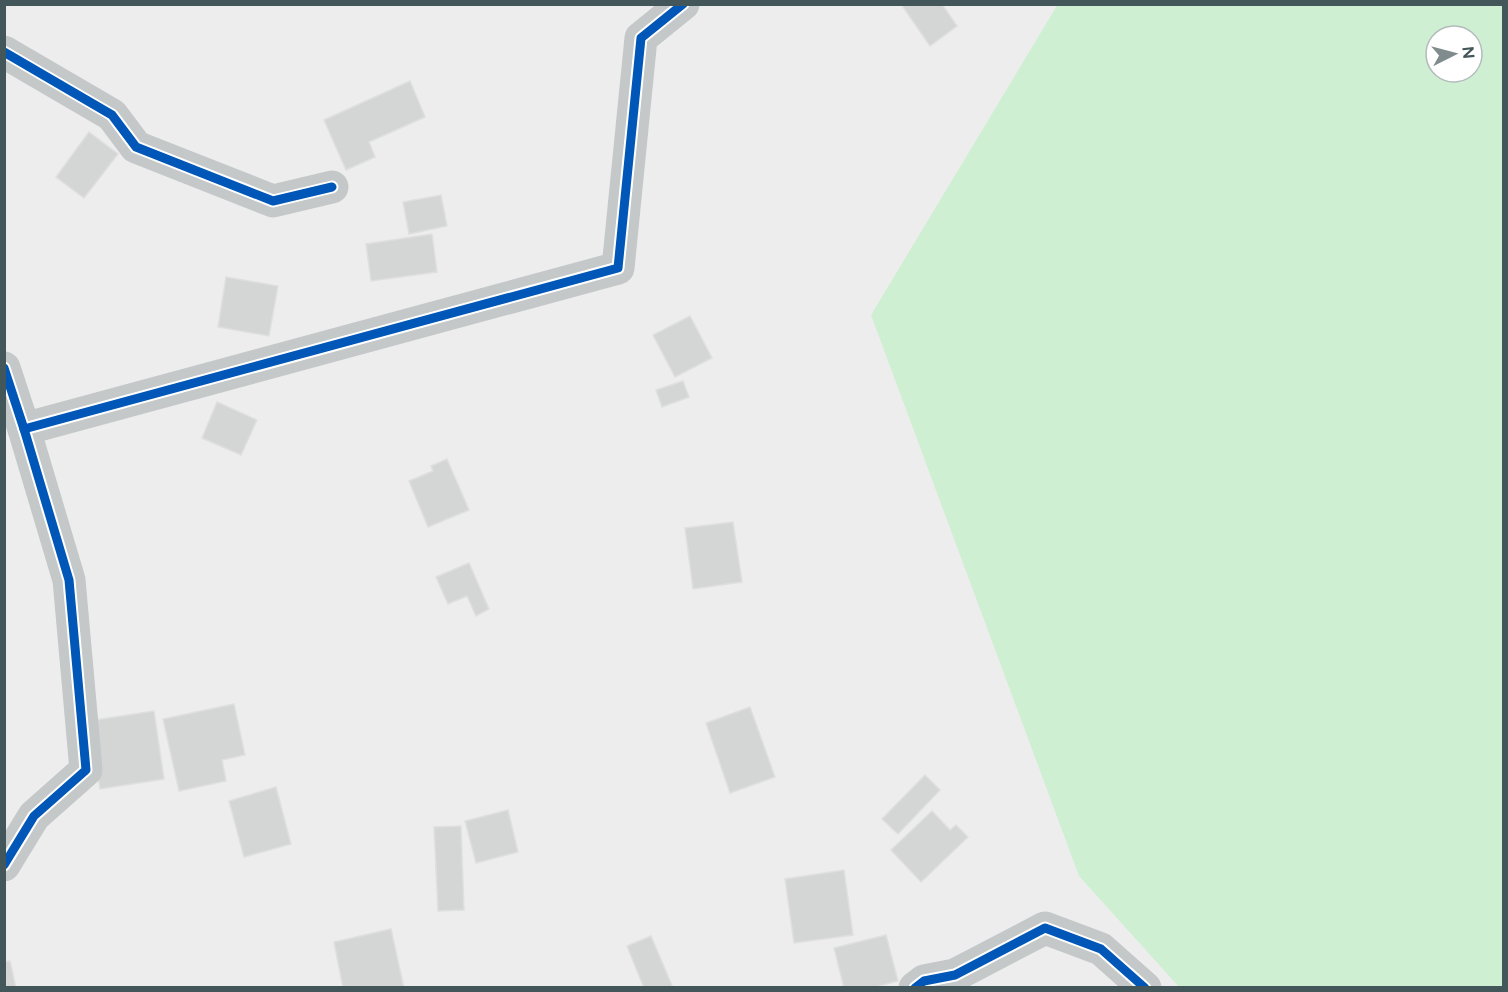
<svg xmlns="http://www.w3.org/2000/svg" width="1508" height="992" viewBox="0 0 1508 992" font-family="Figtree,sans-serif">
<rect width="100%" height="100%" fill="#eeeded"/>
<!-- green -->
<path fill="#cfefd2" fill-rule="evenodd" d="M 1058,4 L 1503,5 L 1503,987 L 1179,987 L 1079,876 L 871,315 ZM 1436,36 L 1472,36 L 1472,72 L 1436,72 Z"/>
<!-- building -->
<g fill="#d4d6d6" stroke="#dfdfe0" stroke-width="1.5">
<polygon points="901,4 942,4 957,26 930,46"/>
<polygon points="410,81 425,117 369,142 375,157 346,170 324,120"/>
<polygon points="89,132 118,154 84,198 56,177"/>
<polygon points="441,195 447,226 409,234 403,202"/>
<polygon points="432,234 437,272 371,281 366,244"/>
<polygon points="226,277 278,286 269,336 218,327"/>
<polygon points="690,316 712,358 675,377 653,335"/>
<polygon points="683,381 689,397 662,407 656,390"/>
<polygon points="217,402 257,420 241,455 202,438"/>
<polygon points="447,459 469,510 428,527 409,481 433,471 431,466"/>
<polygon points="733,522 742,582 693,589 685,528"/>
<polygon points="469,563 489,609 476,616 467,596 448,604 436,577"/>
<polygon points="234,704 245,755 222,760 226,781 179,791 163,719"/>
<polygon points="750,707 775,777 730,793 706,723"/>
<polygon points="154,711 164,779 100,789 89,721"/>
<polygon points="925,775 940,790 898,834 882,819"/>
<polygon points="276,787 291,844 244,857 229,801"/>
<polygon points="508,810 518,852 476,863 465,821"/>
<polygon points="932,811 950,830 956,825 968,837 921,882 891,850"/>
<polygon points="461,826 464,910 438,911 434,827"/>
<polygon points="844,870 853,935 794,943 785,879"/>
<polygon points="391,929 404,988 343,988 334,942"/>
<polygon points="886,935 898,981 872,988 844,988 834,948"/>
<polygon points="651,936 673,988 644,988 627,946"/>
<polygon points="10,961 16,988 4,988 4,962"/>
</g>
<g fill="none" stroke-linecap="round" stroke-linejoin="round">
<!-- minor -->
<g stroke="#c4c8c9" stroke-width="33">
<polyline points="4,52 112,115 136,147 273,201 332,187"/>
<polyline points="4,368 24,429 618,268 641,38 683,4"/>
<polyline points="4,865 34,816 86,770 69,580 24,429"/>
<polyline points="915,988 924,981 955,975 1045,928 1101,949 1145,988"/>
</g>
<!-- cycleway casing -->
<g stroke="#fff" stroke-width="13">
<g id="cycleway">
<polyline points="4,52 112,115 136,147 273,201 332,187"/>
<polyline points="4,368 24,429 618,268 641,38 683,4"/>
<polyline points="4,865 34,816 86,770 69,580 24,429"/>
<polyline points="915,988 924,981 955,975 1045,928 1101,949 1145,988"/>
</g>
</g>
<!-- cycleway -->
<use href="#cycleway" stroke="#0057b8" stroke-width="9"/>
</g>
<!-- border -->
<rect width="1508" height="992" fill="none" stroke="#43565a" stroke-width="12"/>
<!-- north arrow -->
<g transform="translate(1454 54) rotate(84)"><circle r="28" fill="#ffffff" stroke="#b4bbbd" stroke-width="1.5"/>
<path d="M0-4.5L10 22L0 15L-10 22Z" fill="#7f8b8d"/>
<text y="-9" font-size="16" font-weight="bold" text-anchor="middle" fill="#43565a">N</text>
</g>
</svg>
